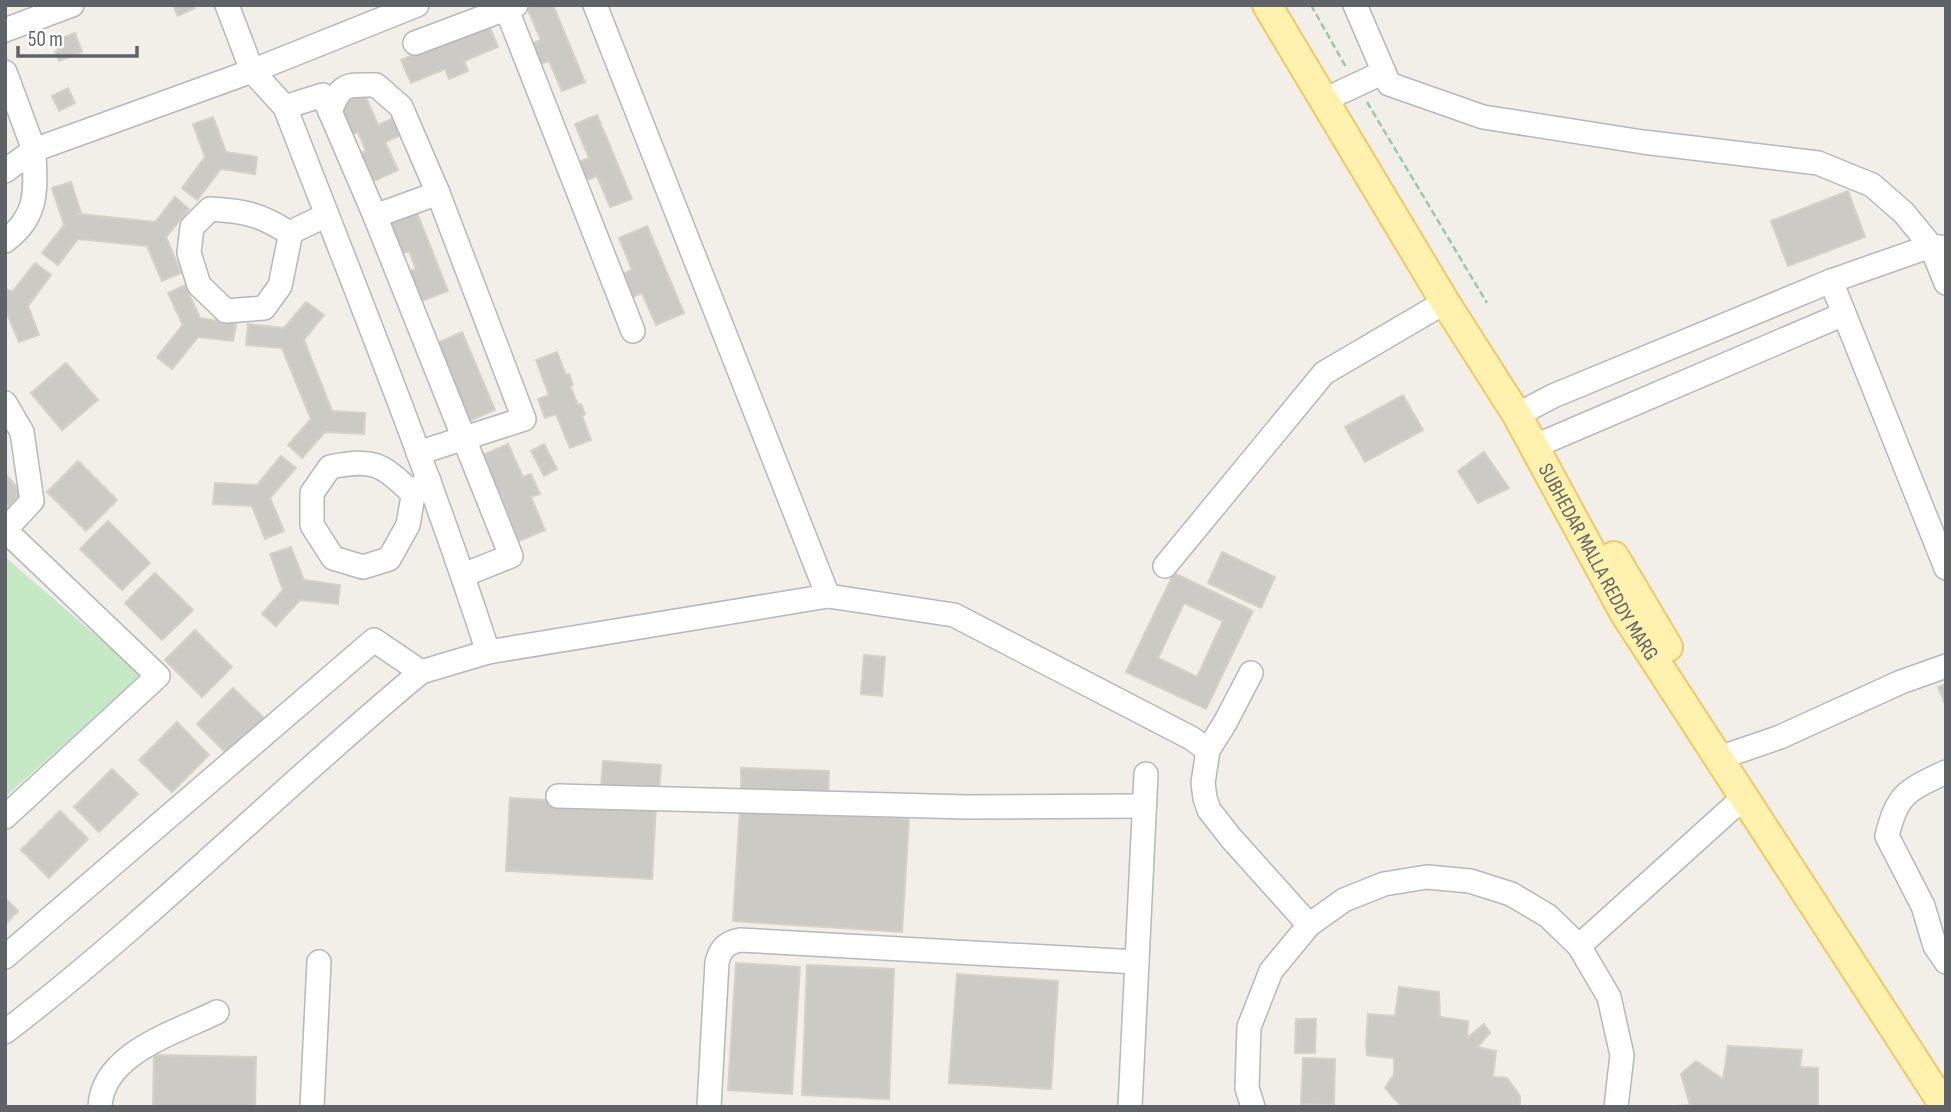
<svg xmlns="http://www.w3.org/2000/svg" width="1951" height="1112" viewBox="0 0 1951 1112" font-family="'Sofia Sans Condensed',sans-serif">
<rect width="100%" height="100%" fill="#f1efe8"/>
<!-- green -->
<polygon fill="#c5e8c5" points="5,557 142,675 5,797"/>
<!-- building -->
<g fill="#cccac5" stroke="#d6d1c6" stroke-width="2" fill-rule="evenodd">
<polygon points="173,5 194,5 195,8 178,16"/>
<polygon points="533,5 553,5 585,82 562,91 549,61 538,65 530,44 541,40 527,8"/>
<polygon points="488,23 498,47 464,61 468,71 449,79 445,69 411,83 401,60"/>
<polygon points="75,33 82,52 59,61 55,52 58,51 54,41"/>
<polygon points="68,88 75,103 59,111 52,96"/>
<polygon points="364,93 378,125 396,117 403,134 385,142 398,170 372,182 359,154 366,151 358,132 348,136 335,105"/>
<polygon points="597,115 632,199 610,207 597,176 585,181 578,162 589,158 575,124"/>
<polygon points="213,117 226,152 257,157 255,174 221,169 197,200 182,188 205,157 193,124"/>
<polygon points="71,182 81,213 79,214 155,222 175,197 189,209 166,237 181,273 162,281 147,246 78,239 58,265 42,253 64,225 52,188"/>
<polygon points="1848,191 1865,237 1788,266 1771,221"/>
<polygon points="417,213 448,291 419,302 408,272 416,269 409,251 401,254 386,225"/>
<polygon points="647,226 684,313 656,325 642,293 633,297 623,274 632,270 619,238"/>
<polygon points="35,263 51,275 28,306 39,335 19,342 5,309 5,290 13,291"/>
<polygon points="185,285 200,318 236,324 233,341 198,337 172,369 157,357 183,325 168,293"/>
<polygon points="306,302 324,315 304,340 332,411 365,413 364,434 325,432 302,458 288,445 311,419 282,348 246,345 248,324 284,328"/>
<polygon points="462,332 495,410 469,421 435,344"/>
<polygon points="557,352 566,375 569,374 573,385 570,386 578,405 581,404 585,414 582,416 591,440 570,448 556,414 545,418 538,399 549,395 536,360"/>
<polygon points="66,363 98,400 62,430 31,393"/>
<polygon points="1403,395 1423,430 1365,462 1345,427"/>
<polygon points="508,444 523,477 531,474 540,494 531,497 545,530 519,541 483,455"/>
<polygon points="544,444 557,469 544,476 531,451"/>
<polygon points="1484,452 1509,488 1478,503 1458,471"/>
<polygon points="281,456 296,468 270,498 284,531 265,539 252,506 213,504 215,483 257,485"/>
<polygon points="78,461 117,500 86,531 47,492"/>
<polygon points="5,473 23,495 5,509"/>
<polygon points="108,521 150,563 122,590 80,549"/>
<polygon points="291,547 304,580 340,585 338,604 300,600 276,626 262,614 283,590 270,554"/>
<polygon points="1222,552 1275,577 1261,608 1208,583"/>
<polygon points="155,573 193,610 162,640 125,603"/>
<path d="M 1174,573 L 1253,611 L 1206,709 L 1126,672 ZM 1184,603 L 1223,621 L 1197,677 L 1158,658 Z"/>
<polygon points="195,630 232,667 202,697 165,660"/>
<polygon points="864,655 885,657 882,696 861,694"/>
<polygon points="1946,684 1946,706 1938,687"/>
<polygon points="233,688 265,719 228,755 197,724"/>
<polygon points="177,722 209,755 172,792 139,760"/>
<polygon points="603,761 661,765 659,792 601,787"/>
<polygon points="741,768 829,771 828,798 741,796"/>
<polygon points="112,769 138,794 99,832 74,807"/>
<polygon points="510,798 656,806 652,879 506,871"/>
<polygon points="740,808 909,819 902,932 733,921"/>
<polygon points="60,811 88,839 49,878 21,850"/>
<polygon points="5,898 18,911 5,924"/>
<polygon points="736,963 800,967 792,1094 728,1090"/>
<polygon points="807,965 894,969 889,1099 802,1095"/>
<polygon points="957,974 1058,981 1051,1089 949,1083"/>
<polygon points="1399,987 1439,992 1440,1017 1468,1021 1467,1038 1484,1024 1490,1033 1477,1047 1496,1051 1493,1077 1507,1078 1520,1096 1520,1107 1402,1107 1385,1088 1394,1074 1394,1058 1367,1055 1366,1044 1368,1014 1395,1016"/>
<polygon points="1296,1019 1316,1019 1315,1053 1295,1053"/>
<polygon points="1728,1046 1802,1050 1800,1067 1818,1068 1818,1107 1662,1107 1690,1105 1681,1074 1696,1061 1723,1079"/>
<polygon points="154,1055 256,1057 255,1107 153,1107"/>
<polygon points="1303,1058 1335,1059 1334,1105 1301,1104"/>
</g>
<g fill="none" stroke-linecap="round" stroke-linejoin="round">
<!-- minor casing -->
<g stroke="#b5b8bc" stroke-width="26">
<g id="minor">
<path d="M 227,5 L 252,71 L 285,107 C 355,288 428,467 488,652"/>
<polyline points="505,5 633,331"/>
<polyline points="1355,5 1389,84 1483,117 1643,142 1818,163 1872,185 1904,213 1931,246 1831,281 1553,396 1517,415"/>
<polyline points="5,30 72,5"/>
<polyline points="415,43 516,5"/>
<polyline points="5,72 34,150 5,171"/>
<polyline points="1339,93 1384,72"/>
<polyline points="285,107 323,95 375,216 511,556 463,575"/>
<path d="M 330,112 C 341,82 347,85 376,85 L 401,107 L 438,193"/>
<polyline points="375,216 438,193 524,419 418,453"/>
<path d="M 291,232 L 280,286 L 264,308 L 226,311 L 199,285 L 189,253 L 192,227 L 210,209 C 244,211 260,214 289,233 L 291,232 L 327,215"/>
<path d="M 5,241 C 40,215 35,189 34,150 L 252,71 L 417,5"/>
<polyline points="1946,248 1931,246 1946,283"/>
<polyline points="1831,281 1946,568"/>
<polyline points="5,403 22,432 32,501 5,530"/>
<polyline points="1533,447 1844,314"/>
<path d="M 414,490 L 408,525 L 389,559 L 363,567 L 333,558 L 312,525 L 312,493 L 330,467 C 372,459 380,462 411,492 L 429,481"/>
<polyline points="5,530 158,676 5,817"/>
<polyline points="1165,566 1324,373 1445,302"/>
<polyline points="828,596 954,615 1191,738 1208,750"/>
<polyline points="1251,673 1225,723 1208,750 1203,783 1205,798 1209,810 1231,838 1309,925"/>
<polyline points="1719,758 1780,737 1901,682 1946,666"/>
<path d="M 1946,772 C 1908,790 1897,793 1887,836 L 1923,906 L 1935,946 L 1946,962"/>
<polyline points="558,796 967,807 1144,806"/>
<polyline points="1579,946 1743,798"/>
<polyline points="5,957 374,640 421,672 488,652 828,596 595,5"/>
<path d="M 5,1032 C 151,920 280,789 421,672"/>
<path d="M 100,1107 C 102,1053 177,1032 217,1012"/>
<polyline points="312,1107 319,962"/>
<path d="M 709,1107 L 717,962 C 721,948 726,943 740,940 L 1137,962"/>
<polyline points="1130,1107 1146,774"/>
<polyline points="1253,1107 1247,1088 1249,1027 1271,971 1309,925 1344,900 1384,884 1427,877 1470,881 1511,894 1548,916 1579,946 1609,997 1622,1055 1616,1107"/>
</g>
</g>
<!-- major casing -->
<g stroke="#f2c960" stroke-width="32">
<g id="major">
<path id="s1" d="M 1267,5 L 1445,302 L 1517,415 L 1625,614 L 1945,1107"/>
<polyline points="1614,556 1668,647"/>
</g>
</g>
<!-- path -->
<g stroke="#9cc7a9" stroke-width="2.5" stroke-dasharray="7 3.5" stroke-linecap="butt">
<polyline points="1311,5 1347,69"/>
<polyline points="1367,102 1487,303"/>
</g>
<!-- minor -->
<use href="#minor" stroke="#fff" stroke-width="23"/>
<!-- major -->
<use href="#major" stroke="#fff2af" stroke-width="28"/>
</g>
<g text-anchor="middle" stroke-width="5" stroke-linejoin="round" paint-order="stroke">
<!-- street labels -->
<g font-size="21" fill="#5f6368" stroke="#fff">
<text dy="7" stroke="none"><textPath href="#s1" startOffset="648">SUBHEDAR MALLA REDDY MARG</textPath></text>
</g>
</g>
<!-- border -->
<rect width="1951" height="1112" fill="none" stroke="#5f6368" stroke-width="14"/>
<!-- scale -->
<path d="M18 46v10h119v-10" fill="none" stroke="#5f6368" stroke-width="3.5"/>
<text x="28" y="46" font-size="21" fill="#5f6368" stroke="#ffffff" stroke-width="5" paint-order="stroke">50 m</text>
</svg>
